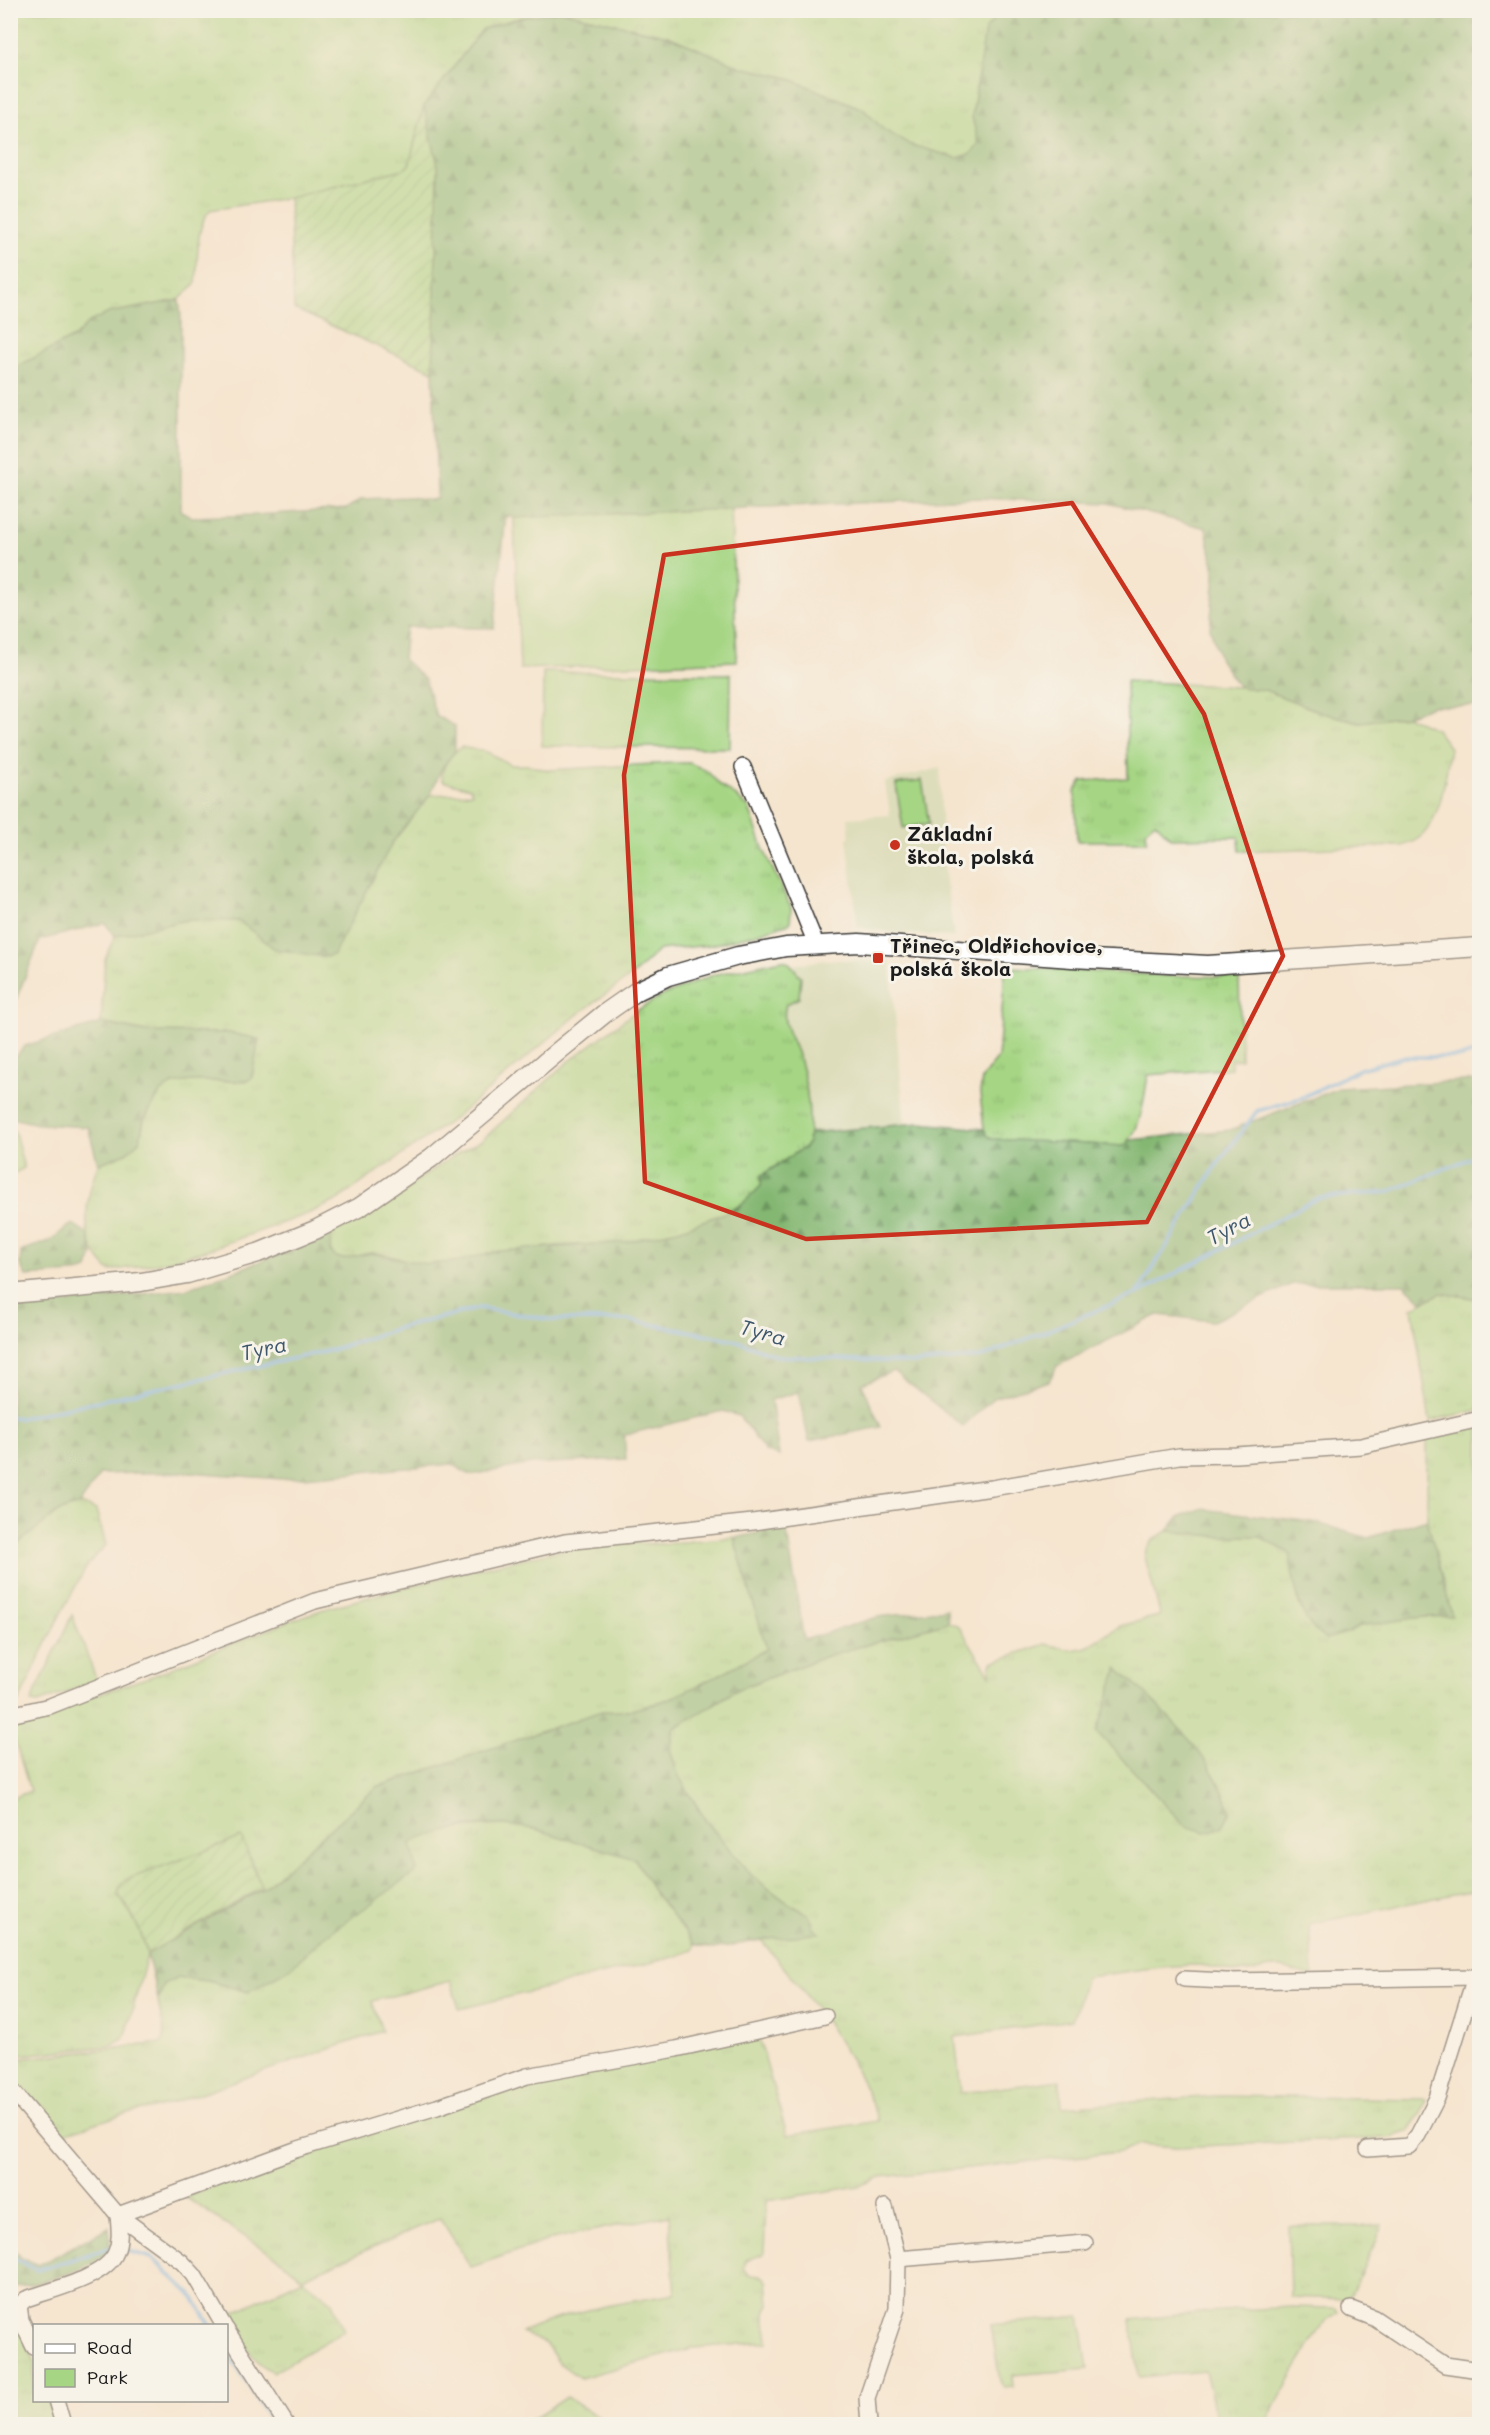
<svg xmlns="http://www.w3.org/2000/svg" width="1490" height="2435" viewBox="0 0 1490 2435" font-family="Mali,sans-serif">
<defs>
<pattern id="grass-tufts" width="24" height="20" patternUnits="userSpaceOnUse" patternTransform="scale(1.5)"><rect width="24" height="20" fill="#a6d684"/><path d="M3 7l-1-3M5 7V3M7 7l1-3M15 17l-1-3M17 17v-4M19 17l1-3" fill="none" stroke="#8eb771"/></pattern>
<pattern id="forest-firs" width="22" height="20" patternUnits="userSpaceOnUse" patternTransform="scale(1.5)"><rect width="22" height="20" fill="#84b772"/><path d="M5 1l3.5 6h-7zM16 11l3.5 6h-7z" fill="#6b945d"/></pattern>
<pattern id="garden-furrows" width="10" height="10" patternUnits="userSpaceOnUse" patternTransform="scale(1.5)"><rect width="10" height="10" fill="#a6d684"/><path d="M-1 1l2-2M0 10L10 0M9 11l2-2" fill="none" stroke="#8eb771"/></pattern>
</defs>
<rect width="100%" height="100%" fill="#f7f3e8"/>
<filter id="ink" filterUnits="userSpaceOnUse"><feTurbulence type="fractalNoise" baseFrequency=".0167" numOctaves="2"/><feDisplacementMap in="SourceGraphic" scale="12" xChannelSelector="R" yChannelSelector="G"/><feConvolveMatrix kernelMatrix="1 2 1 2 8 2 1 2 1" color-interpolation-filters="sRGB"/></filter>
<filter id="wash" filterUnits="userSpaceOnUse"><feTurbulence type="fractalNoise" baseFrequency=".008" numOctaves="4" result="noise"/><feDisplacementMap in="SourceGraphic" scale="24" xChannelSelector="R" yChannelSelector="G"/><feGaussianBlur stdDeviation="1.35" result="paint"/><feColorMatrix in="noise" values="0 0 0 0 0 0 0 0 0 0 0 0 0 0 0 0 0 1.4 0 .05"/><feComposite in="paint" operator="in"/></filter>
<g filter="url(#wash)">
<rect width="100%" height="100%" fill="#f5e5cf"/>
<!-- built -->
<g fill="#deddbb">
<polygon points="940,768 942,853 954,937 894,933 858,927 847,838 850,837 848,818 890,815 885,782"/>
<polygon points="826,960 890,961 905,1125 809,1133 805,1082 799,1057 786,1032 784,1010 786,1004 799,998 801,976 792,965"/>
</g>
<!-- grass -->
<g fill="url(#grass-tufts)" stroke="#617950" stroke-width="1.5" fill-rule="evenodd">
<path d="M 10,11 L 1001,11 L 985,30 L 972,117 L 979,144 L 971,154 L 957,158 L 911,145 L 884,131 L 863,109 L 785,77 L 741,67 L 668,36 L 560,11 L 518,18 L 483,29 L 424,106 L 409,165 L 404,169 L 289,198 L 210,210 C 194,229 199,259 196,283 L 179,300 L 109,313 L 89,322 L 76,336 L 11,370 Z"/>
<path d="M 1126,681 L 1239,687 L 1265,690 L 1323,713 L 1360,722 L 1406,716 L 1436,729 L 1450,748 C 1445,778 1443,815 1420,838 C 1415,842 1408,844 1402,846 L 1240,851 L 1239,837 L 1171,838 L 1155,822 L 1146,830 L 1147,841 L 1077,841 L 1075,791 L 1082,781 L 1128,778 Z"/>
<path d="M 461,747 L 487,752 L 511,765 L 527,765 L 548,770 L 673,763 L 690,763 L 707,771 L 721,786 L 736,796 L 749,808 L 763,848 L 791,908 L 790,923 L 752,935 L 711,945 L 659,950 L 635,973 L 577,1015 L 456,1117 L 336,1201 L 307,1214 L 210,1249 L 164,1262 L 110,1271 C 77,1243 85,1200 98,1164 L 126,1153 L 140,1140 L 144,1120 L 160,1093 L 173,1084 L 191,1081 L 246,1081 L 252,1077 L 230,1033 L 146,1032 L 101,1023 L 105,959 L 115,936 L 172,922 L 201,919 L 239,921 L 255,932 L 365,890 L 392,843 L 429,795 L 472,793 L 470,788 L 443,781 C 439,768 451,754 461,747 Z"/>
<path d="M 782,960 C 791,960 794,971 801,976 L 799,998 L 786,1004 C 780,1026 793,1038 799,1058 C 807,1084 811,1115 808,1142 L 805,1147 L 762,1175 L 762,1186 C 735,1219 666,1236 625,1242 C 599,1246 573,1243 547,1247 C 509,1252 469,1262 430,1264 C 410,1265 391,1253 372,1253 C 361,1253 347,1263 336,1257 C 327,1251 329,1241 332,1232 L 390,1199 L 455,1155 L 482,1140 L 567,1063 L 636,1011 L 662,996 L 713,975 Z"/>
<path d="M 1011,967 L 1171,976 L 1239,977 L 1241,1059 L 1231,1060 L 1231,1068 L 1148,1075 C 1144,1097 1142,1130 1124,1146 L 992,1139 L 987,1135 L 984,1129 L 980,1093 L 982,1078 L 998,1058 L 1005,973 Z"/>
<polygon points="11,1127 15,1132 24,1168 11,1175"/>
<polygon points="1441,1293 1479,1299 1479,1410 1430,1421 1412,1308"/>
<path d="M 1479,1425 L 1480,1820 L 1469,1825 L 1479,1847 L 1479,1885 L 1473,1890 L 1310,1924 L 1313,1976 C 1298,1975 1294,1970 1282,1968 C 1267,1966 1252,1974 1236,1972 C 1222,1970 1210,1965 1196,1965 C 1160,1965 1122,1973 1086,1977 L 1072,2020 L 955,2037 L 961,2093 L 1060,2080 L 1062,2107 L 1217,2096 L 1426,2099 L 1421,2114 L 1409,2131 L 1389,2138 L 1176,2147 L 1139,2144 L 1121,2152 L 881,2177 L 859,2186 L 766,2201 L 764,2254 L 746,2260 L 744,2268 L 749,2275 L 762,2276 L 767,2281 L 769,2305 C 760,2317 768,2328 768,2342 L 692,2348 L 580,2378 L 559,2363 L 546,2344 L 521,2332 C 570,2310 622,2303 675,2294 L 669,2215 L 552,2239 L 471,2267 L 440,2218 L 302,2278 L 288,2265 L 185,2197 C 309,2152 434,2111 561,2074 L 562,2077 L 564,2077 L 564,2073 L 758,2035 L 787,2135 L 878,2121 C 855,2051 807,1995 761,1940 L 820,1932 L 815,1929 L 808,1914 L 788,1903 L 752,1876 L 706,1821 L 678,1775 L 671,1753 L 673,1729 L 738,1689 L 830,1655 L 948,1622 L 959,1626 L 990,1675 L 990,1667 L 992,1662 L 1045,1644 L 1072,1650 L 1087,1647 L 1120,1626 L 1159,1616 L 1160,1613 L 1145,1557 L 1146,1549 L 1153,1540 L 1168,1531 L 1215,1536 L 1260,1536 L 1289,1553 L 1299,1604 L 1312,1627 L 1349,1632 C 1369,1618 1425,1617 1451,1616 L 1427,1519 L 1427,1436 ZM 1117,1669 L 1158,1706 L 1200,1755 L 1164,1804 L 1139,1776 Z"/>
<polygon points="80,1504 96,1510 106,1545 88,1564 61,1613 15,1709 11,1709 11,1549 58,1512"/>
<path d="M 734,1537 L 767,1649 C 720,1673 656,1716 602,1711 L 377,1787 L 263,1889 L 118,1895 C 131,1913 143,1932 147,1955 L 127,2031 L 123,2039 L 111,2046 L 11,2056 L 11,1799 L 30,1791 L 12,1731 L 14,1722 L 152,1676 L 284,1623 L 324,1609 L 462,1572 L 584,1545 L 617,1543 L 662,1544 Z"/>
<polygon points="72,1615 97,1681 38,1703 31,1702"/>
<path d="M 505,1825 L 535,1829 L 635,1859 L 652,1889 L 694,1944 L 693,1950 L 674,1957 L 459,2009 L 451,1981 L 372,2001 L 382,2031 L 159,2107 L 131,2112 L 61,2134 L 11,2080 L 10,2060 L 162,2043 L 164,2030 L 158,2001 L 164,1984 L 177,1977 L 208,1981 L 248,1992 L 290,1968 L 324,1937 L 410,1843 C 441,1829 473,1826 505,1825 Z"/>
<polygon points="1288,2226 1383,2226 1351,2294 1345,2299 1290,2297"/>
<path d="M 303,2279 L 332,2302 L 344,2331 L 273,2372 C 251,2362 239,2335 230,2314 Z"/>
<polygon points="1291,2307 1335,2308 1338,2312 1321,2326 1274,2406 1268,2424 1218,2424 1205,2371 1139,2377 1131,2320 1207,2312"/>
<polygon points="1080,2316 1088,2369 1012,2375 1013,2387 1004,2388 1000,2381 991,2325"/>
<polygon points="10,2318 17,2325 34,2360 34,2400 48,2401 56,2424 11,2424"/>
<polygon points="566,2397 610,2424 525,2424"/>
</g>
<!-- forest -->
<g fill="url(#forest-firs)" stroke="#506a47" stroke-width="1.5">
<polygon points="560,11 668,36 741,67 785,77 863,109 884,130 911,145 957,158 971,154 979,144 972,117 985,30 1001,11 1479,11 1479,706 1432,706 1406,716 1360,722 1323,713 1265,690 1239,687 1220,660 1210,628 1215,575 1206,528 1108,503 975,498 514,518 506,515 494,628 406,627 403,659 425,680 436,716 455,726 455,751 442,768 430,795 392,843 333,955 325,957 275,949 239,921 187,920 115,936 105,923 40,940 11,1012 11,370 76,336 89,322 109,313 179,300 181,317 181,511 192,517 256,515 346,509 362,499 409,497 432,500 437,498 433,371 438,166 424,106 483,29 518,18"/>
<polygon points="101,1023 146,1032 230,1033 259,1039 252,1077 247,1081 191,1081 173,1084 160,1093 144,1120 140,1140 126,1153 98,1164 88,1127 38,1124 11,1118 10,1062 25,1046"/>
<polygon points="1479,1080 1479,1299 1441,1293 1423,1302 1404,1284 1292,1284 1213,1321 1158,1315 1057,1366 1049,1381 993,1398 963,1426 893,1371 862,1384 881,1427 809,1441 798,1392 771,1400 779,1456 765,1451 739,1416 723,1411 624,1435 626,1459 532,1464 470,1475 452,1464 281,1479 190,1472 100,1474 80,1504 58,1512 11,1549 11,1309 186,1289 331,1235 330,1251 336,1257 343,1259 371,1253 427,1264 454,1262 499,1251 625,1242 681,1229 738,1208 761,1186 761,1176 805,1147 808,1142 809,1133 920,1123 984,1129 987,1135 992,1139 1124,1146 1130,1140 1230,1130 1339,1088"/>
<path d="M 73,1224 L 88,1234 L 93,1254 L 88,1269 L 76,1273 L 26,1276 L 20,1264 L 21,1252 C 30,1247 40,1245 49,1241 C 58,1237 63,1228 73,1224 Z"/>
<path d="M 1201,1509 L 1313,1522 L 1368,1538 L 1427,1519 L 1452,1616 L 1423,1617 L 1359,1626 L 1349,1632 L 1326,1639 C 1297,1623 1295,1583 1289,1553 L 1260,1536 L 1215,1536 L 1168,1531 L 1179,1517 Z"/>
<path d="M 786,1527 L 804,1640 L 878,1617 L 947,1609 L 948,1622 L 830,1655 L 738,1689 L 673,1729 L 671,1753 L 678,1775 L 706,1821 L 752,1876 L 788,1903 L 808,1914 L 815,1929 L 820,1933 L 761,1940 L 713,1949 L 694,1944 L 652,1889 L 635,1859 L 535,1829 L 505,1825 L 468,1826 L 423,1837 L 411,1843 L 417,1871 L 324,1937 L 290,1968 L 248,1992 L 208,1981 L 177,1977 L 164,1984 L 158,1999 L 147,1954 L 263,1889 L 377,1787 L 602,1711 C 656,1716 720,1673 767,1649 L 734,1538 Z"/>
<path d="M 1118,1668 C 1161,1708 1213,1754 1231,1812 L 1222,1827 L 1206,1832 L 1185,1826 L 1097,1732 Z"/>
<path d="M 109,2227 C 110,2236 112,2247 105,2254 C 86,2271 35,2286 11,2287 L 11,2244 L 21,2258 L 39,2265 Z"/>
</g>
<!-- park -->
<g fill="#a6d684" stroke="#617950" stroke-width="1.5">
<polygon points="731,509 737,661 520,669 514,518"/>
<polygon points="543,672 731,674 730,748 542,746"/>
<polygon points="922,780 929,824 903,828 896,784"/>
</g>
<!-- garden -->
<g fill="url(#garden-furrows)" stroke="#617950" stroke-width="1.5">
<polygon points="424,106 438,166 433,371 294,309 289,198 404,169 409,165"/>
<path d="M 241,1837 L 262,1888 L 147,1954 C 143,1932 131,1912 118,1894 L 121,1885 L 126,1880 Z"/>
</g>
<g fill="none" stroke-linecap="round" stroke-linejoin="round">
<!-- stream -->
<g stroke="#72b0e4" stroke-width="4">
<polyline points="1137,1294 1216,1166 1257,1111 1301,1098 1360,1069 1403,1057 1462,1057 1480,1051"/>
<polyline points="10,1417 20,1418 328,1351 398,1328 480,1308 552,1320 629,1320 735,1340 777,1356 916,1363 982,1357 1137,1294 1318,1198 1388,1192 1471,1158 1480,1160"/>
<polyline points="122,2249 152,2258 191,2294 211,2326"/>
<polyline points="10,2256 37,2270 114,2247"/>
<polyline points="226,2350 273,2424"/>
</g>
</g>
</g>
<g filter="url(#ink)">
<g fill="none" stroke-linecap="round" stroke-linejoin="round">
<!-- minor casing -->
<g stroke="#3d3a37" stroke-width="18">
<g id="minor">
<polyline points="743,767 816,944"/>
<polyline points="10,1715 50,1706 315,1601 565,1542 753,1522 992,1488 1179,1456 1236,1455 1361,1446 1480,1419"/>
<polyline points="1184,1979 1226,1981 1475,1977"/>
<polyline points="10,2088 118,2215 182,2262 194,2275 224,2326"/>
<polyline points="1368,2149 1409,2146 1418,2135 1437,2098 1475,1977 1480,1974"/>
<polyline points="885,2207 898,2259 1085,2243"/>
<polyline points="118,2215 295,2150 437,2107 527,2076 676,2049 825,2016"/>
<polyline points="1351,2309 1374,2318 1445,2365 1480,2370"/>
<polyline points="226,2329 286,2424"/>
<path d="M 34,2347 L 21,2320 L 19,2305 L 26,2299 C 50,2290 106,2278 116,2252 C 121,2240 119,2228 118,2215"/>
<polyline points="56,2400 63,2424"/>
<polyline points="869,2424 867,2398 897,2309 898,2259"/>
</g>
</g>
<!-- tertiary casing -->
<g stroke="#3d3a37" stroke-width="21">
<polyline id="tertiary" points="10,1294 141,1282 187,1274 258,1253 315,1230 360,1207 431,1158 561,1049 604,1014 637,991 668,976 738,956 786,947 859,943 1072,958 1208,965 1480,947"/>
</g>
<!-- minor -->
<use href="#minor" stroke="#fff" stroke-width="15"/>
<!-- tertiary -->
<use href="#tertiary" stroke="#fff" stroke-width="18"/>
</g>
</g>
<!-- marked area -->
<path d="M0 0H1490V2435H0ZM 1072,503 L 1204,714 L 1283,956 L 1147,1222 L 806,1239 L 645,1182 L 624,775 L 664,555 Z" fill="#f5e5cf" fill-opacity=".55" fill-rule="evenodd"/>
<path fill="none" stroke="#c8321e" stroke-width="4.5" stroke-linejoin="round" d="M 1072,503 L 1204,714 L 1283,956 L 1147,1222 L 806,1239 L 645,1182 L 624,775 L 664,555 Z"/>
<!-- markers -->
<g fill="#c8321e" stroke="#f7f3e8" stroke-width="2">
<circle cx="895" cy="845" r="6"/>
<rect x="872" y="952" width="12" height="12" rx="3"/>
</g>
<g text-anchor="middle" stroke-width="6" stroke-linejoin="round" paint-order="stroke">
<!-- poi labels -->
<g font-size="20" font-weight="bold" fill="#1c1c1c" stroke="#f7f3e8" text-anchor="start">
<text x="907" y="841">Základní<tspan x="907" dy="23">škola, polská</tspan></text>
<text x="890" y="953">Třinec, Oldřichovice,<tspan x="890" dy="23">polská škola</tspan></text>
</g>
<!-- water labels -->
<g font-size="21" font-style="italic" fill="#3e576c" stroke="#f7f3e8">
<text transform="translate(1229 1229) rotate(-28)" y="7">Tyra</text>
<text transform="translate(763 1333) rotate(16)" y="7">Tyra</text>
<text transform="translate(264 1349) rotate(-12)" y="7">Tyra</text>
</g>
</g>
<!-- margin -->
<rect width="1490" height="2435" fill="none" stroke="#f7f3e8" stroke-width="36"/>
<!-- legend -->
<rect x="33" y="2324" width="195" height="78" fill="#f7f3e8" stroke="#9f9d96" stroke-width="1.5"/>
<rect x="45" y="2344" width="30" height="9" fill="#ffffff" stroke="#9f9d96" stroke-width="1.5"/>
<text x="87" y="2354" font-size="18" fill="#1c1c1c">Road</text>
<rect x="45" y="2369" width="30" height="18" fill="#a6d684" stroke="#9f9d96" stroke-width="1.5"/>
<text x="87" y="2384" font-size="18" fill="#1c1c1c">Park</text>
</svg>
